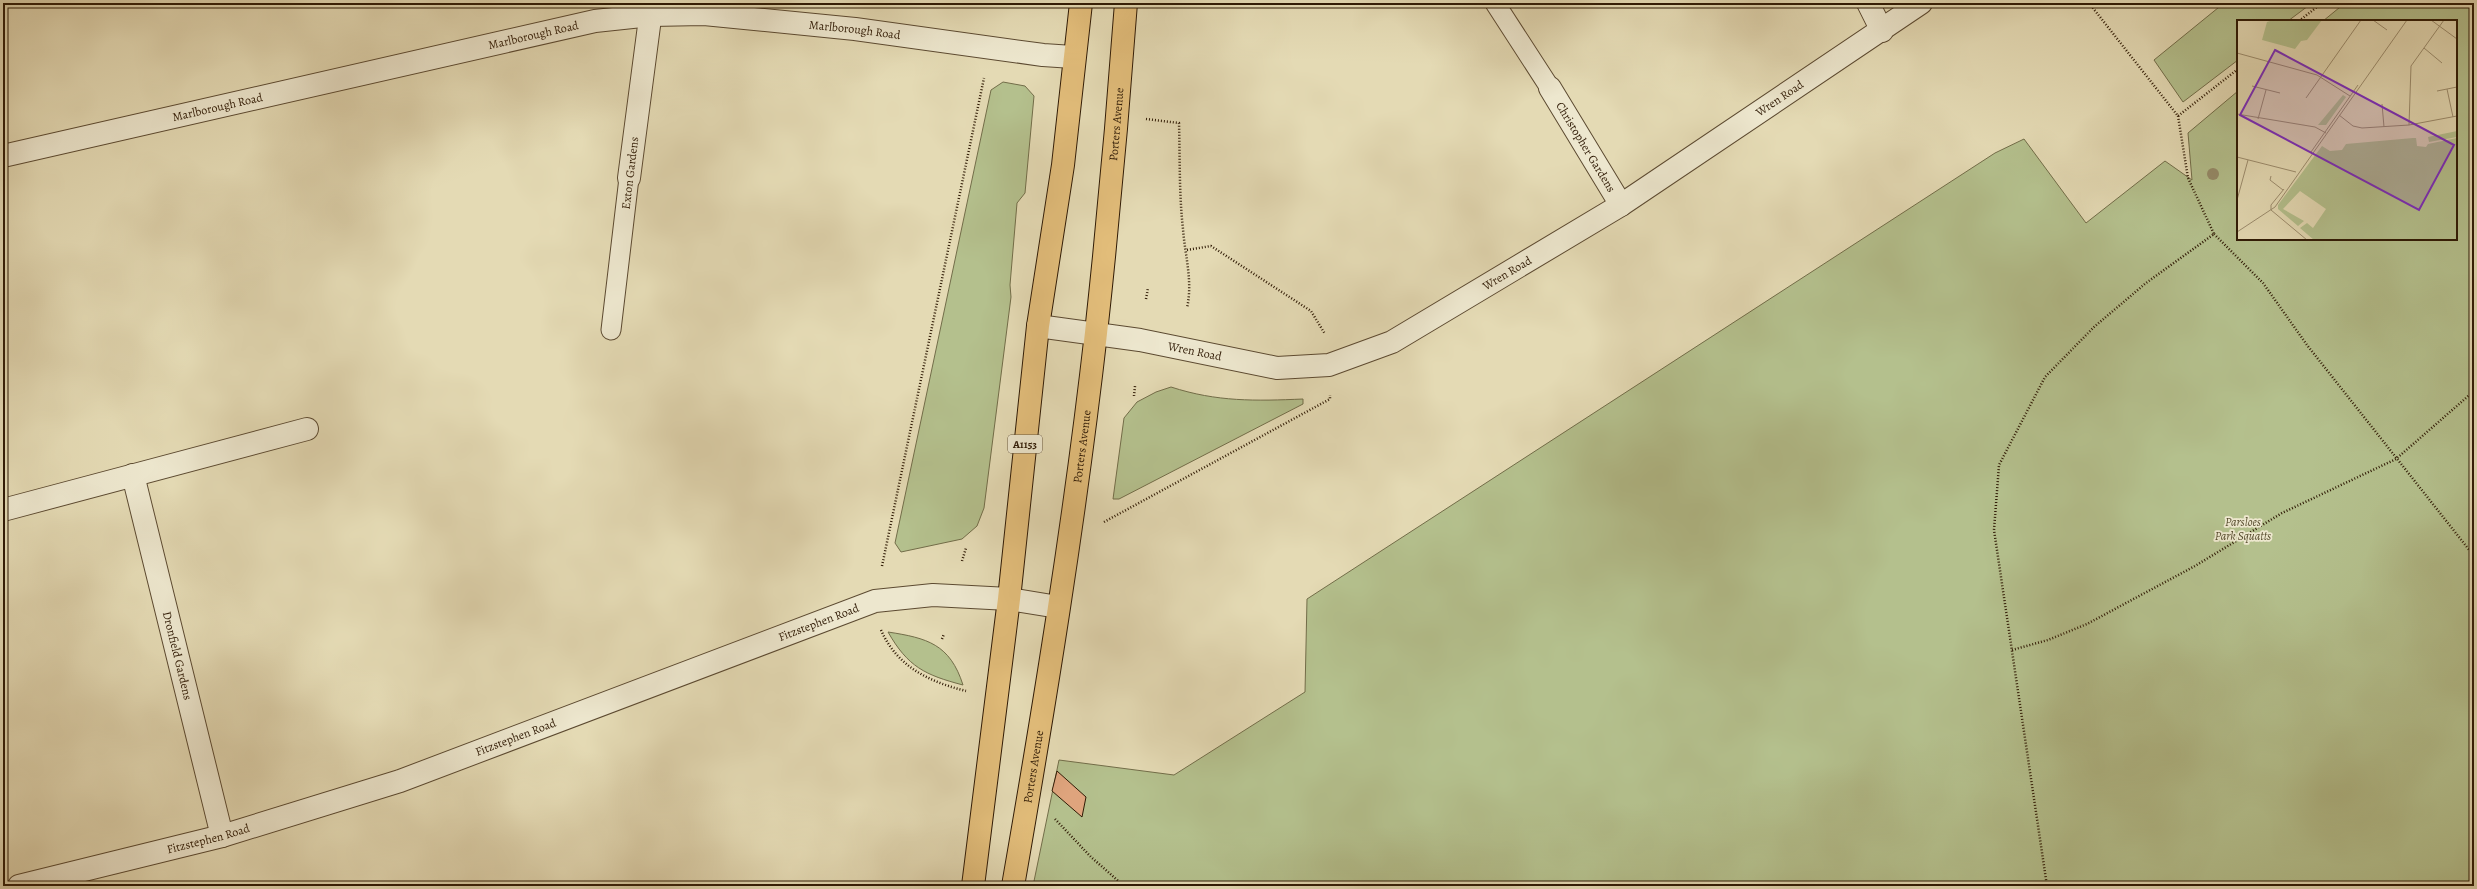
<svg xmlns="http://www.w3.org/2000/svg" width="2477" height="889" viewBox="0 0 2477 889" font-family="Alegreya,serif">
<rect width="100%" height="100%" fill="#e4dab4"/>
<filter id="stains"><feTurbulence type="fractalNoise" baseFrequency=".005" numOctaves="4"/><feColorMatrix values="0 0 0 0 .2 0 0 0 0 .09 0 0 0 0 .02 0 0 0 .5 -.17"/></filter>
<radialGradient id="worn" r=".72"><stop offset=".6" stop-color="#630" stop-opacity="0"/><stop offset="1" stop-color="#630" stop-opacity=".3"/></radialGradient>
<!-- green -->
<g fill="#b4c08d" stroke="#726d49">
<polygon points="2224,3 2312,3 2288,21 2238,21 2238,60 2183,102 2154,60"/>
<polygon points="2345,3 2474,3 2474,886 1033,886 1059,760 1174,775 1305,692 1307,599 1995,153 2024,139 2086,223 2165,161 2192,180 2188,133 2238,91 2238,239 2456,239 2456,21 2323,21"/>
<polygon points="1003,82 1025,86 1034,96 1025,193 1017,203 1010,285 1011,297 984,508 977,526 962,539 901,552 895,543 991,90"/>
<path d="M 1171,387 C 1217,402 1256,401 1303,399 L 1303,404 L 1119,499 L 1113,499 L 1124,418 L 1137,402 L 1156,392 Z"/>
<path d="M 888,632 C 927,638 950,644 963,685 C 925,675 908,667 888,632 Z"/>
</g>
<!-- building -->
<polygon fill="#e0a57e" stroke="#2f1a05" points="1057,771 1086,797 1082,817 1052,791"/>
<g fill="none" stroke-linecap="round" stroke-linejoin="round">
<!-- service casing -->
<g stroke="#5c4a31" stroke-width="21">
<g id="service">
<polyline points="1495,3 1550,88"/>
<polyline points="611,330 629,178"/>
</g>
</g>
<!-- minor casing -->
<g stroke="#5c4a31" stroke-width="24">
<g id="minor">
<polyline points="1868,3 1882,31"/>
<path id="s1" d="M 1550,88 L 1621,205"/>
<path id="s2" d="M 3,156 L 595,21 L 651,15 L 704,14 L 855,29 L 1043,55 L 1073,57"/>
<polyline points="629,178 652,3"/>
<path id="s3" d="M 1038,326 L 1140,340 L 1277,368 L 1329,365 L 1392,342 L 1621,205 L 1921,3"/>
<path id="s4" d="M 133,475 L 222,836"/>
<polyline points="3,510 307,429"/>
<path id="s5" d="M 19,886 L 222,836 L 400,781 L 875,601 L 933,595 L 1009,599 L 1058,607"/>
</g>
</g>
<!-- primary casing -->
<g stroke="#2f1a05" stroke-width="24">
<g id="primary">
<polyline points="973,886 1009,599 1038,326 1063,165 1081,3"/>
<path id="s6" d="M 1013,886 C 1045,702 1075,518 1096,333 C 1108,223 1118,113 1126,3"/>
</g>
</g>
<!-- path -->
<g stroke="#2f1a05" stroke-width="2.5" stroke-dasharray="1 2" stroke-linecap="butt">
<polyline points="2089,3 2178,116 2238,69"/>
<polyline points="2299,21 2322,3"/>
<path d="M 1146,119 L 1179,123 C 1180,158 1179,194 1183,229 C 1185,256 1193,281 1187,308"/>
<polyline points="2214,234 2263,283 2307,345 2474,556"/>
<polyline points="1187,250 1211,246 1311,311 1325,334"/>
<polyline points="1146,299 1148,288"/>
<polyline points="1134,396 1135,386"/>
<polyline points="1104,522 1330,399 1330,395"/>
<polyline points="962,561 966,548"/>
<polyline points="882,566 984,78"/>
<path d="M 881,630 C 897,667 930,682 966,691"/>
<polyline points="942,639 944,634"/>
<polyline points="2012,650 2048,640 2087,624 2195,566 2282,513 2396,459 2474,391"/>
<polyline points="1055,819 1091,857 1124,886"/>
<polyline points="2047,886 1994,530 1999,465 2045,377 2094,327 2146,283 2214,234 2188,178 2178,116"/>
</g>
<!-- service -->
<use href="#service" stroke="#ede7ce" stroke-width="19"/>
<!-- minor -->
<use href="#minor" stroke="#ede7ce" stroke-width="22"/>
<!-- primary -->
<use href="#primary" stroke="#e2bd7a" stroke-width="22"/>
</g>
<!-- trees -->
<circle fill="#968c6a" cx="2213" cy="174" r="6"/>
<g text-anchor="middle" stroke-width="3.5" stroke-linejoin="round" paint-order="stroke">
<!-- shield labels -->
<rect fill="#ede7ce" stroke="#685841" stroke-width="1" x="1008" y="435" width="34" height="18" rx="3"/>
<g font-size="11" font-weight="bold" fill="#2f1a05">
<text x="1025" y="448">A1153</text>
</g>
<!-- street labels -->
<g font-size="12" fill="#2f1a05" stroke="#ede7ce">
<text dy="4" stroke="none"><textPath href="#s2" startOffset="868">Marlborough Road</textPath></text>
<text dy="4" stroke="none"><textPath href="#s2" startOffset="544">Marlborough Road</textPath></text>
<text dy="4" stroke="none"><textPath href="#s3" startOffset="820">Wren Road</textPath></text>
<text dy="4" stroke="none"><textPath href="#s2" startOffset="220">Marlborough Road</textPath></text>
<text dy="4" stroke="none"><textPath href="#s6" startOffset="769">Porters Avenue</textPath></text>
<text dy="4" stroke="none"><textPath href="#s1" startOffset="69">Christopher Gardens</textPath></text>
<text transform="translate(630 173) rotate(-83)" y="4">Exton Gardens</text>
<text dy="4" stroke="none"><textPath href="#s3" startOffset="496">Wren Road</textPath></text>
<text dy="4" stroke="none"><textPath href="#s3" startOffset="159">Wren Road</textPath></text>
<text dy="4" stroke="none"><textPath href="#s6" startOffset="445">Porters Avenue</textPath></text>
<text dy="4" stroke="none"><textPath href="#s5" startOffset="843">Fitzstephen Road</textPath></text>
<text dy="4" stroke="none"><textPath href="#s4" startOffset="186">Dronfield Gardens</textPath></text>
<text dy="4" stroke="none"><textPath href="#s5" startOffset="519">Fitzstephen Road</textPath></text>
<text dy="4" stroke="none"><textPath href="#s6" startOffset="121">Porters Avenue</textPath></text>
<text dy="4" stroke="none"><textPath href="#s5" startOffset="195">Fitzstephen Road</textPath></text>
</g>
<!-- park labels -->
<g font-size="12" font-style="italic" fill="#574c2e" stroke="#ede7ce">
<text x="2243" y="526">Parsloes<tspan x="2243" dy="14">Park Squatts</tspan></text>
</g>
</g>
<!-- overview -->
<g transform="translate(2237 20)">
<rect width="220" height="220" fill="#e4dab4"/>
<path d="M 36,0 L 85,0 L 70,20 L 64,21 L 58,29 L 25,20 L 30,2 ZM 106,75 L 109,77 L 89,105 L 81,105 ZM 220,111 L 220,117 L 192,122 L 191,117 ZM 176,118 L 179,118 L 180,126 L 189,127 L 191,124 L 220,118 L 220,220 L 77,220 L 63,208 L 70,203 L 76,208 L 89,189 L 63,171 L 46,189 L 67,201 L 61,206 L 41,189 L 41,185 L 85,126 L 93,131 L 105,130 L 109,124 Z" fill="#b4c08d"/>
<path fill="none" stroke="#9c8d6e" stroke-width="1" d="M 136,0 L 150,10M 194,0 L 220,19M 187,28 L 205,43M 0,33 L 80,55 L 113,76M 15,66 L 43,73M 210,69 L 216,97M 200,71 L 220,67M 69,78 L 124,0M 145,84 L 147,107M 0,94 L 78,107 L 89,113M 102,95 L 116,106 L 125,108 L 172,105 L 220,96M 21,99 L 29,70M 172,105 L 174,46 L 207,0M 74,132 L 121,65M 0,137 L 59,152M 34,156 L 33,160 L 46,170M 0,180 L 11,140M 34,190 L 70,220M 34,190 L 34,185 L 47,169M 0,212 L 38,187 L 170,0"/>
<path fill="#7b2cbf" fill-opacity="0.15" stroke="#7b2cbf" stroke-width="2" d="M 38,30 L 217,125 L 182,190 L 3,95 Z"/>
<rect width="220" height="220" fill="none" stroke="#2f1a05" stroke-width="2"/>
</g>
<!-- margin -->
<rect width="2477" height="889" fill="none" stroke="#e4dab4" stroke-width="16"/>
<rect x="4" y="4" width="2469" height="881" fill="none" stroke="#2f1a05" stroke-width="2"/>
<rect x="8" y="8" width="2461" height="873" fill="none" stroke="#2f1a05"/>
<rect width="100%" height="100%" filter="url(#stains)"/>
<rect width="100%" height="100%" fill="url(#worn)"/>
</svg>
